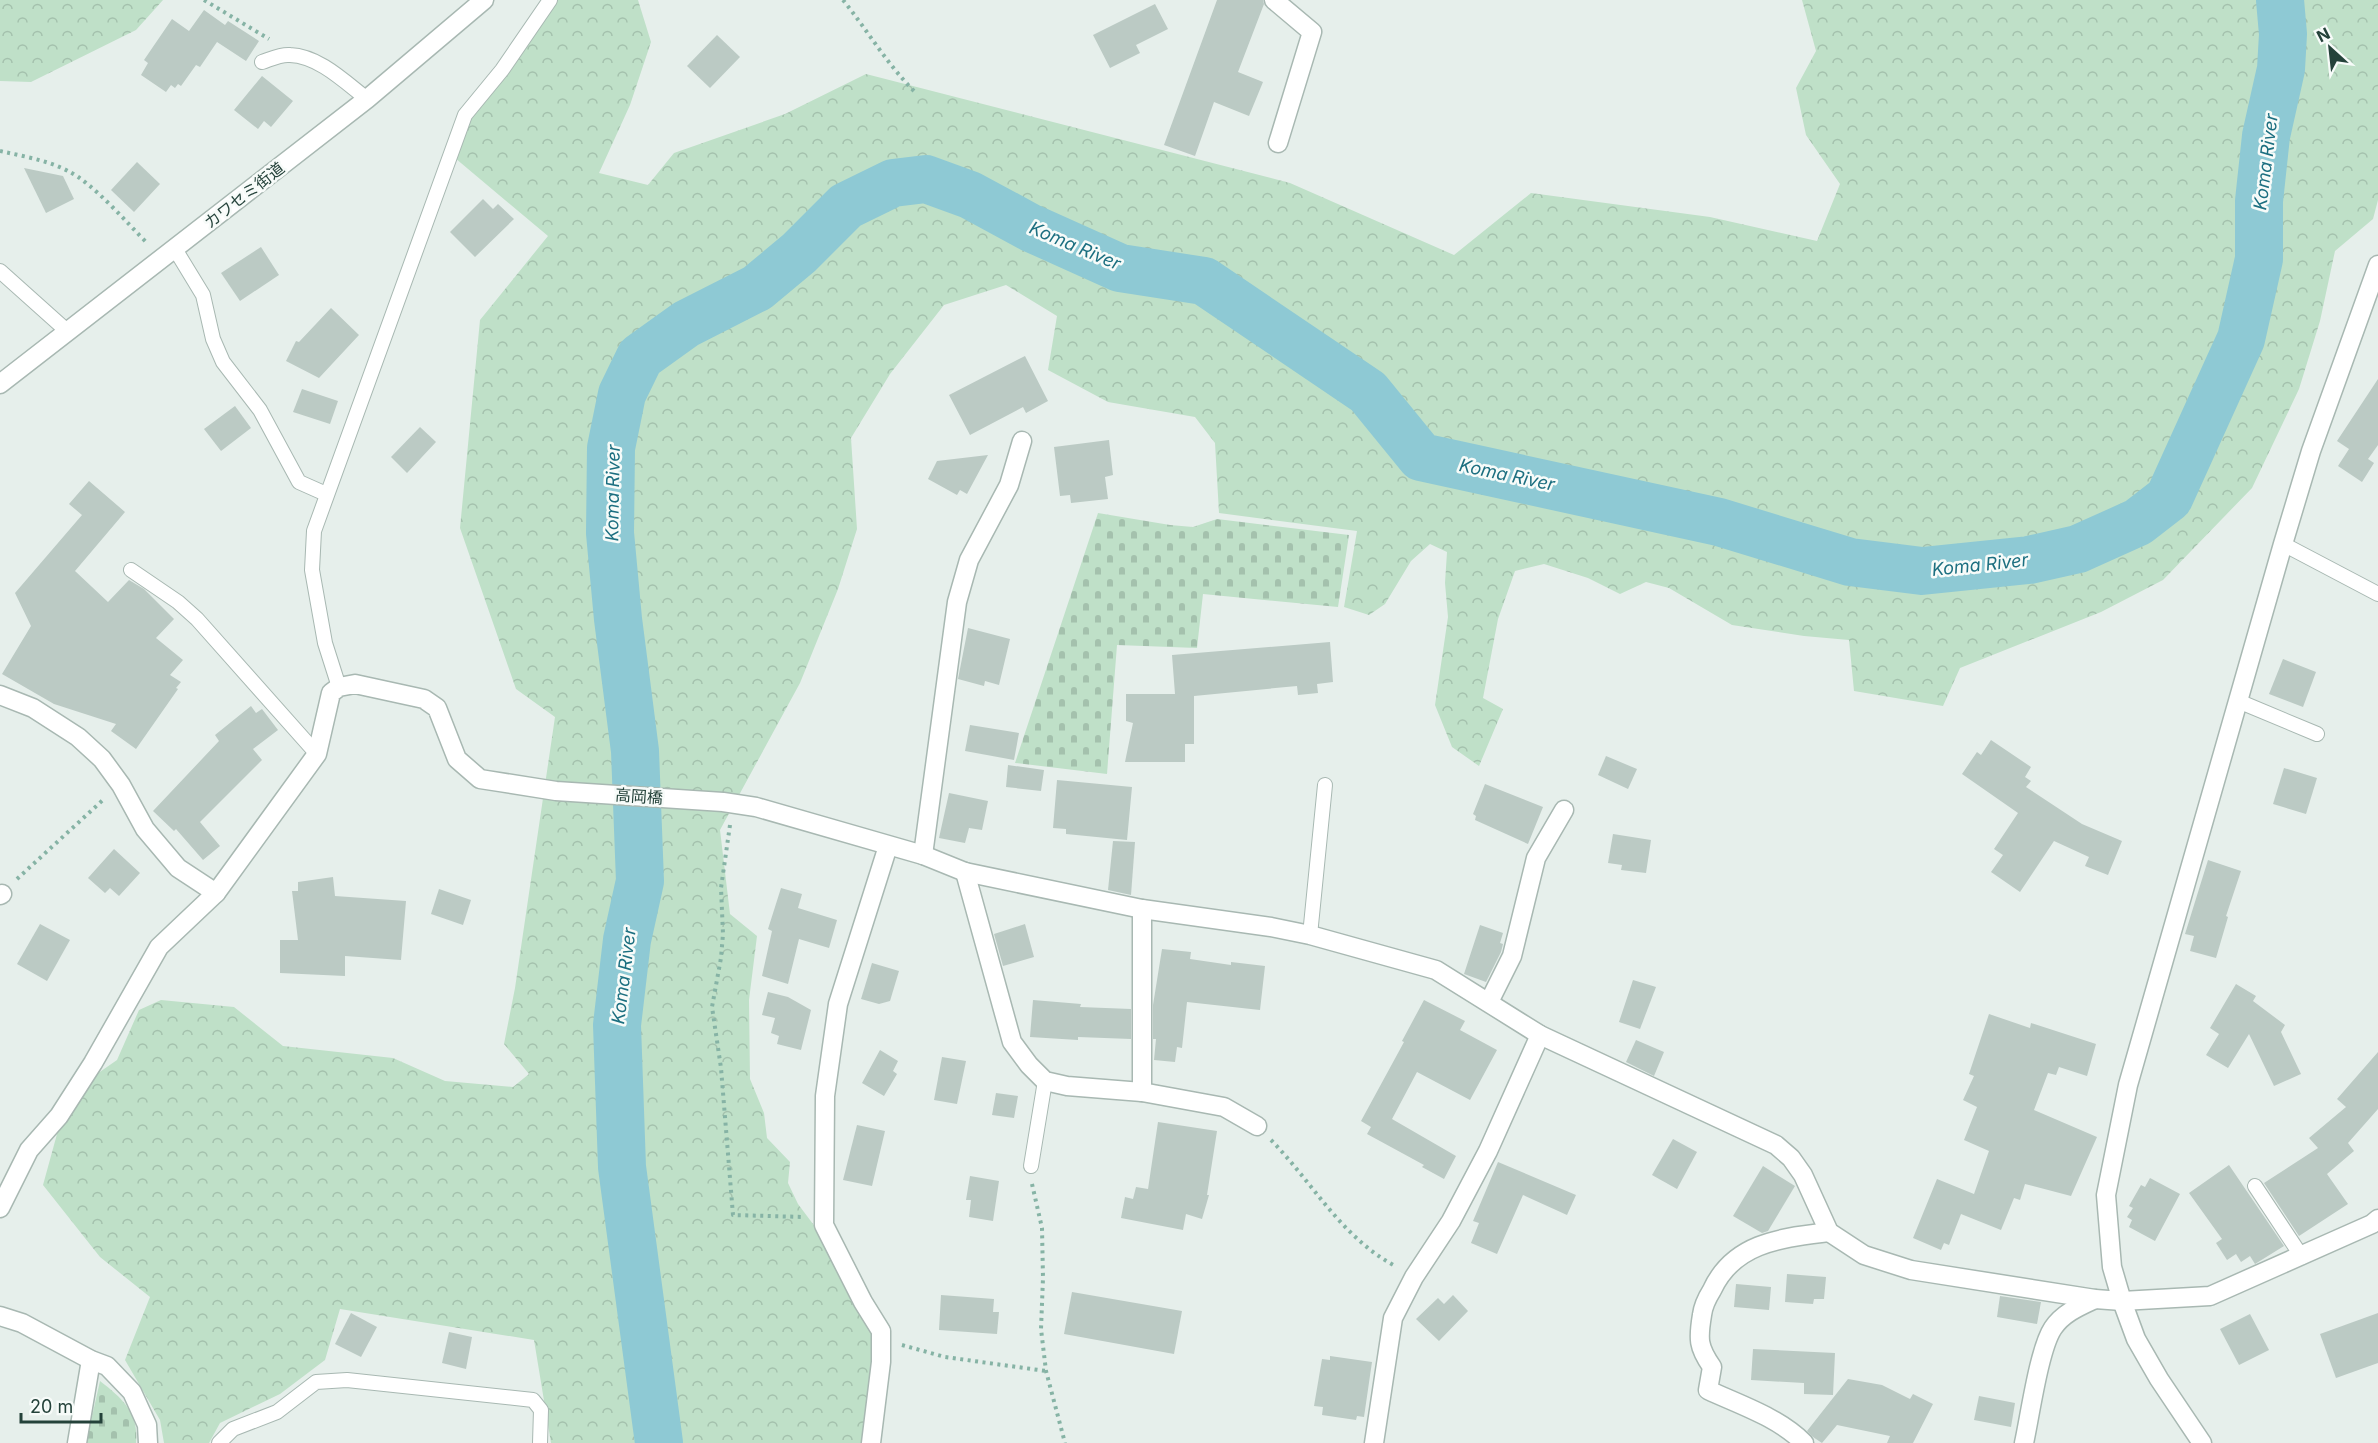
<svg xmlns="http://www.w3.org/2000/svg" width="2378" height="1443" viewBox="0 0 2378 1443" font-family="Inter,'Noto Sans JP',sans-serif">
<defs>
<pattern id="forest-crowns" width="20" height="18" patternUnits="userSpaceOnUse" patternTransform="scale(1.5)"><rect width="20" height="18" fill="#bfe0c8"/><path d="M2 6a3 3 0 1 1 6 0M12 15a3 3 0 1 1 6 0" fill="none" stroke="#a4c1ad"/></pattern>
<pattern id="cemetery-stones" width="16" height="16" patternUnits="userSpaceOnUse" patternTransform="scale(1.5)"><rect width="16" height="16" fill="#bfe0c8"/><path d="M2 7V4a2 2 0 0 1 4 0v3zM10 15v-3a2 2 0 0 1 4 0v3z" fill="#a4c1ad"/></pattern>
</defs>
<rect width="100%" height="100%" fill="#e6efeb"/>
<!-- forest -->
<g fill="url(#forest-crowns)">
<polygon points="0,0 163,0 136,30 31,82 0,81"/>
<polygon points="555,0 638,0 651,42 630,105 599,173 648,185 674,153 785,114 866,74 1290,183 1454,255 1531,193 1710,217 1817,241 1840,184 1806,135 1796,88 1816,51 1802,0 2378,0 2378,200 2373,219 2335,251 2320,321 2299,389 2252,488 2163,580 2101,612 1960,668 1943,706 1854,691 1849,640 1804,636 1732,625 1669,588 1646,582 1620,594 1588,578 1544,564 1515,571 1498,619 1483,698 1503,709 1479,766 1452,747 1435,705 1448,617 1445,583 1447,552 1430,544 1411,561 1385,604 1369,615 1344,607 1357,531 1219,513 1215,443 1195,417 1108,402 1048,370 1057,316 1006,285 944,305 890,374 851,438 857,529 838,589 800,683 720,830 730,914 757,936 749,1000 750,1079 764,1113 767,1138 790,1162 788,1183 798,1204 816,1228 876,1329 864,1443 551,1443 534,1340 340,1309 325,1360 280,1394 220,1423 209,1443 164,1443 160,1420 125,1360 150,1297 100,1257 43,1185 68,1094 117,1060 139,1010 161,1000 234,1007 283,1046 393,1058 445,1081 513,1087 529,1074 504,1044 515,988 555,717 516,689 460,528 480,320 548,236 455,158 470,117"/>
</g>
<!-- cemetery -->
<g fill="url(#cemetery-stones)">
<polygon points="1098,513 1170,525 1193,527 1217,519 1349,535 1338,607 1203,594 1197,648 1117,645 1107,774 1015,763"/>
<path d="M 100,1381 C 122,1398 139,1413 136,1443 L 86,1443 Z"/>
</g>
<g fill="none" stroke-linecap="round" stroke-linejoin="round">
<!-- river -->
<polyline stroke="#8ec9d4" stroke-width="48" points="659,1443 622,1167 617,1025 627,940 640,881 635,751 618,619 610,533 611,448 622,394 640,357 686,324 757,288 799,253 846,206 893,183 926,179 970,195 1031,228 1120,268 1204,281 1368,392 1421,457 1719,522 1850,562 1922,571 2029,560 2078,549 2138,522 2169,498 2241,339 2259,259 2259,201 2266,136 2281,69 2283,34 2280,0"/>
</g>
<!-- building -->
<g fill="#bbcac4">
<polygon points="1217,0 1263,0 1264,4 1238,72 1263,82 1249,116 1214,102 1195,156 1164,145"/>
<polygon points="1155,4 1168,29 1136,45 1140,53 1110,68 1093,35"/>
<polygon points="204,10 225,25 228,21 259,41 246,61 217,42 200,67 196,65 181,86 178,84 175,88 171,85 166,92 141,75 148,63 144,60 172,19 189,31"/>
<polygon points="717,35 740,57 710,88 687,66"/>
<polygon points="262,76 293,101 271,127 264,121 258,129 234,110"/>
<polygon points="137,162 160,184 134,212 111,190"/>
<polygon points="24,168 63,176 74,199 46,213"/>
<polygon points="483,199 493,209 498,204 514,219 475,257 450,232"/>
<polygon points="261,247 279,275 240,301 221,273"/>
<polygon points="331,308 359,335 319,378 286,361 296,341 299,342"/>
<polygon points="1025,356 1048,401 1026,413 1023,407 970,435 949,395"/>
<polygon points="2378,379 2378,445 2368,459 2374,463 2362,482 2338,466 2349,449 2337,441"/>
<polygon points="302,389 338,401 330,424 293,412"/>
<polygon points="235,406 251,428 221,451 204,429"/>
<polygon points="420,427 436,442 407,473 391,457"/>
<polygon points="1109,440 1113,475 1105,477 1108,499 1071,503 1070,495 1060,496 1054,447"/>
<polygon points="988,455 967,494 960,490 957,495 928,479 937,461"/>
<polygon points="89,481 125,512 75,571 108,602 129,580 144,589 174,619 156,638 183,660 170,675 181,682 176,688 178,689 136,749 111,731 116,724 54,704 2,674 31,626 15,593 82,515 69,504"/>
<polygon points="968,628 1010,639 999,685 985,681 984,686 958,679"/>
<polygon points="1330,642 1333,682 1317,684 1318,693 1298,695 1297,686 1194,696 1194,744 1185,744 1185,762 1125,762 1133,723 1126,721 1126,694 1175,694 1172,655"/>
<polygon points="2283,659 2316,672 2303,707 2269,694"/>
<polygon points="251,706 256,713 262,709 278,730 253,749 262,760 200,822 220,846 203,860 176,829 174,831 153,811 219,741 215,735"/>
<polygon points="970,725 1019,733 1014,760 965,751"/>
<polygon points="1991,740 2031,767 2025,777 2031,781 2026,787 2082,824 2122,841 2108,875 2085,866 2089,857 2054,841 2020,892 1991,872 2003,855 1994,849 2018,813 1962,774 1977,752 1981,755"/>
<polygon points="1606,756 1637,769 1628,789 1598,775"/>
<polygon points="1008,765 1044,770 1041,791 1006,787"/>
<polygon points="2284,768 2317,778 2306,814 2273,804"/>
<polygon points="1057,780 1132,787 1127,840 1066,834 1066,829 1053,828"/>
<polygon points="1485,784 1543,807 1528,844 1475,820 1476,816 1473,814"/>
<polygon points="949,793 988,801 982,830 969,828 965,843 939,838"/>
<polygon points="1613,834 1651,840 1646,873 1621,870 1622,865 1608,863"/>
<polygon points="1113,841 1135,842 1131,895 1108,890"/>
<polygon points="114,849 140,873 119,896 110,888 105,893 88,878"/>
<polygon points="2208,860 2241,871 2226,916 2228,917 2216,958 2190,951 2194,936 2185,934"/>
<polygon points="333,877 335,896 406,901 401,960 345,956 345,976 280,973 280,940 298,940 292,891 298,891 298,882"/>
<polygon points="781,888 802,894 798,908 837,920 829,948 799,939 788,984 762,976 772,931 768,929"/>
<polygon points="439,889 471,900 463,925 431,914"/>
<polygon points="40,924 70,940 47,981 17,964"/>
<polygon points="1025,924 1034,957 1003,966 994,934"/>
<polygon points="1480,925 1503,933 1500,943 1503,944 1501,952 1486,982 1464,974"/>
<polygon points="1162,949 1191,952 1190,959 1231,965 1231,962 1265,966 1260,1010 1187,1002 1182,1048 1177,1047 1175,1062 1154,1060 1156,1039 1153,1039 1153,1005"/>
<polygon points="872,963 899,971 890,1001 879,1004 861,999"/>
<polygon points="1633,980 1656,987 1640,1029 1619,1022"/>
<polygon points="2236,984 2256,996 2253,1001 2285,1025 2281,1032 2301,1074 2274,1086 2249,1034 2228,1068 2206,1055 2219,1034 2210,1028"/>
<polygon points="768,992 788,997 811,1010 801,1050 777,1044 779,1036 771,1033 775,1018 762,1015"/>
<polygon points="1033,1000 1081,1004 1080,1007 1131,1009 1131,1039 1078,1037 1078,1040 1030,1037"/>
<polygon points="1424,1000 1465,1021 1460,1030 1497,1050 1470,1100 1417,1072 1392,1119 1456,1156 1444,1179 1422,1167 1424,1165 1367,1134 1371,1127 1361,1121 1404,1042 1402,1041"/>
<polygon points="1989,1014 2030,1028 2031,1023 2096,1044 2087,1076 2059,1067 2056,1075 2048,1073 2034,1110 2097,1137 2071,1196 2025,1184 2020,1200 2014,1198 2001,1230 1961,1214 1949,1245 1944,1243 1941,1250 1913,1238 1937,1179 1974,1194 1989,1151 1964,1140 1977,1107 1963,1100 1974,1076 1969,1074"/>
<polygon points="1636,1040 1664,1052 1654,1076 1626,1062"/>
<polygon points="880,1050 898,1061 893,1071 897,1074 884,1096 862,1083"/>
<polygon points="2378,1052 2378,1109 2348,1143 2354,1151 2327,1174 2348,1204 2299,1236 2264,1183 2318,1148 2309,1138 2346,1107 2337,1099"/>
<polygon points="942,1057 966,1061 957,1104 934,1100"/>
<polygon points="996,1093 1018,1096 1014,1118 992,1115"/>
<polygon points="1158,1122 1217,1131 1207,1195 1209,1195 1202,1219 1186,1214 1183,1230 1121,1218 1125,1197 1133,1199 1136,1187 1148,1189"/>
<polygon points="857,1125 885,1131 872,1186 843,1180"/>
<polygon points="1673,1139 1697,1152 1677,1189 1652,1175"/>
<polygon points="1498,1162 1576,1195 1567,1215 1523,1195 1497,1254 1471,1243 1479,1223 1473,1221"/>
<polygon points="2229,1165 2284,1246 2255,1264 2250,1256 2241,1262 2236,1254 2227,1260 2216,1243 2222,1239 2189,1193"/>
<polygon points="1763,1166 1795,1186 1768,1231 1762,1233 1733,1216"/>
<polygon points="970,1176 999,1181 993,1221 969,1217 971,1200 966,1200"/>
<polygon points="2150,1178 2180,1194 2155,1241 2129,1227 2132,1220 2127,1217 2133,1208 2129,1206 2141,1185 2145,1187"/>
<polygon points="1787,1274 1826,1277 1824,1299 1814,1299 1813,1304 1785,1302"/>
<polygon points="1736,1284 1771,1287 1769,1310 1734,1307"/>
<polygon points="1072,1292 1182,1311 1174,1354 1064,1334"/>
<polygon points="941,1295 994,1299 993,1312 999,1312 997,1334 939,1330"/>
<polygon points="1453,1295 1468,1311 1439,1341 1416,1319 1438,1298 1444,1304"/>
<polygon points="2000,1296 2041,1302 2037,1324 1997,1317"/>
<polygon points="351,1313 377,1327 361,1357 335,1344"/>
<polygon points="2378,1313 2378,1363 2336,1378 2320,1334"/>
<polygon points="2250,1314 2269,1350 2239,1365 2220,1329"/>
<polygon points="449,1332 472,1337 466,1369 442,1363"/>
<polygon points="1753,1349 1835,1353 1833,1395 1804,1394 1804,1383 1751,1380"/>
<polygon points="1330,1356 1372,1362 1364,1417 1357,1416 1356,1420 1322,1415 1323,1407 1314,1406 1322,1359 1330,1360"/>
<polygon points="1848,1379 1882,1385 1910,1399 1913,1394 1933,1404 1913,1443 1887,1443 1890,1436 1837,1425 1822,1443 1813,1437 1807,1431"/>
<polygon points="1979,1396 2015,1403 2011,1427 1974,1420"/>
</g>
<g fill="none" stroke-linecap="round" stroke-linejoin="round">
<!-- service casing -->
<g stroke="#a8b8b2" stroke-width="16">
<g id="service">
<path d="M 262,62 C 271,59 281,54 290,55 C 319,56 345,82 367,99"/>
<polyline points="175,249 203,295 213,339 223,362 260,410 299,482 326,494"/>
<polyline points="0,271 67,331"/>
<polyline points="2283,544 2378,594"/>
<polyline points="131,570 178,602 197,619 317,754"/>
<polyline points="339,687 325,643 312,570 314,531 465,115 502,70 550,0"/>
<polyline points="2238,701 2317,734"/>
<polyline points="1310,935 1325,785"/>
<polyline points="1031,1166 1045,1081"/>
<polyline points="2255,1186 2302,1257"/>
<polyline points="219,1443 233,1429 277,1412 316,1382 347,1380 533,1400 541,1410 540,1443"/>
</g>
</g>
<!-- minor casing -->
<g stroke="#a8b8b2" stroke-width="21">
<g id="minor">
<polyline points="1274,0 1312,32 1278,143"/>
<polyline points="0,384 367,99 484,0"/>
<polyline points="0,695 33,708 78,737 102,759 121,785 145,829 178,868 216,893"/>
<polyline points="923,855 957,602 969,560 1009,485 1022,441"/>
<polyline points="965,872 1012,1042 1029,1065 1045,1081 1067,1086 1142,1092 1224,1107 1257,1126"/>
<polyline points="0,895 2,894"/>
<polyline points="1489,1002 1512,956 1536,858 1564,810"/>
<polyline points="1142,1092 1142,909"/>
<polyline points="0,1208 29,1150 59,1116 93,1063 159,947 216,893 317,754 331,693 339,687 355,684 424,699 437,708 457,759 480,779 556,791 723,802 756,807 923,855 965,872 1142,909 1271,927 1310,935 1436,970 1540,1035 1776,1145 1791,1158 1803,1175 1829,1232 1864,1255 1911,1270 2095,1299 2122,1301 2210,1296 2372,1224 2378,1219"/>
<polyline points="0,1316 22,1323 91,1360 107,1366 132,1392 147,1425 148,1443"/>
<polyline points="77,1443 91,1360"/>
<polyline points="871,1443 881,1362 881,1331 863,1302 824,1225 825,1096 838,1004 888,846"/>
<polyline points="1374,1443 1393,1318 1414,1277 1451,1221 1488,1151 1540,1035"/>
<path d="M 1804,1443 C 1778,1417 1740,1405 1708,1390 L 1712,1367 C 1698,1347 1698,1339 1702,1315 C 1703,1306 1707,1298 1712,1290 C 1734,1242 1782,1238 1829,1232"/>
<path d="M 2024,1443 C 2030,1416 2039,1349 2053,1328 C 2063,1313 2080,1306 2095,1299"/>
<polyline points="2202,1443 2159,1379 2136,1339 2122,1301 2112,1267 2106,1195 2128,1085 2283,544 2311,451 2378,265"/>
</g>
</g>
<!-- path -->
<g stroke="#86b3a5" stroke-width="4" stroke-dasharray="3 4.5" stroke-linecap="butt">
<polyline points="204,0 269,39"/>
<path d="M 843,0 C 868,31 888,66 917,94"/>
<path d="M 0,151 C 22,156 47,160 68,171 C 93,183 127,223 148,244"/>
<polyline points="730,825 721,888 723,934 721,958 712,1007 721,1068 733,1215 804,1217"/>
<polyline points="17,879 104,799"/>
<path d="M 1271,1140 C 1313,1183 1341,1237 1395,1266"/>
<polyline points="1032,1184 1042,1228 1043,1278 1041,1329 1046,1371 1065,1443"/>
<polyline points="902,1345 945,1357 1046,1371"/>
</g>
<!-- service -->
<use href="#service" stroke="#fff" stroke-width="14"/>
<!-- minor -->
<use href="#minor" stroke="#fff" stroke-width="18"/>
</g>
<g text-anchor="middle" stroke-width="5" stroke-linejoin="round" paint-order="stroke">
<!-- street labels -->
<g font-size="16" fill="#24423a" stroke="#f7fbf9">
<text transform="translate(244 195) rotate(-38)" y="6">カワセミ街道</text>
<text transform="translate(639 796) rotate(4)" y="6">高岡橋</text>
</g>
<!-- water labels -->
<g font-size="18" font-style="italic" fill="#1c6f80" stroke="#f7fbf9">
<text transform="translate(2266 162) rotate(-83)" y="6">Koma River</text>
<text transform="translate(1075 246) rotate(23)" y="6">Koma River</text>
<text transform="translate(1507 475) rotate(12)" y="6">Koma River</text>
<text transform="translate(613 493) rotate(-89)" y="6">Koma River</text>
<text transform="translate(1980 565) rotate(-6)" y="6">Koma River</text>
<text transform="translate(624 976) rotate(-83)" y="6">Koma River</text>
</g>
</g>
<!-- north arrow -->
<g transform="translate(2330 48) rotate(333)" stroke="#f7fbf9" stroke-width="4.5" paint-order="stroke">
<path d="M0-4.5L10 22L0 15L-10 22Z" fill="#24423a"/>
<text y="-9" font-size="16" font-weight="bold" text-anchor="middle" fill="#24423a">N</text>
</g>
<!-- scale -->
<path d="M21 1413v9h80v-9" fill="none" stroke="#24423a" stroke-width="3"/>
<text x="30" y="1413" font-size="18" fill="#24423a" stroke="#f7fbf9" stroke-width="4.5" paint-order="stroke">20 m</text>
</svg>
